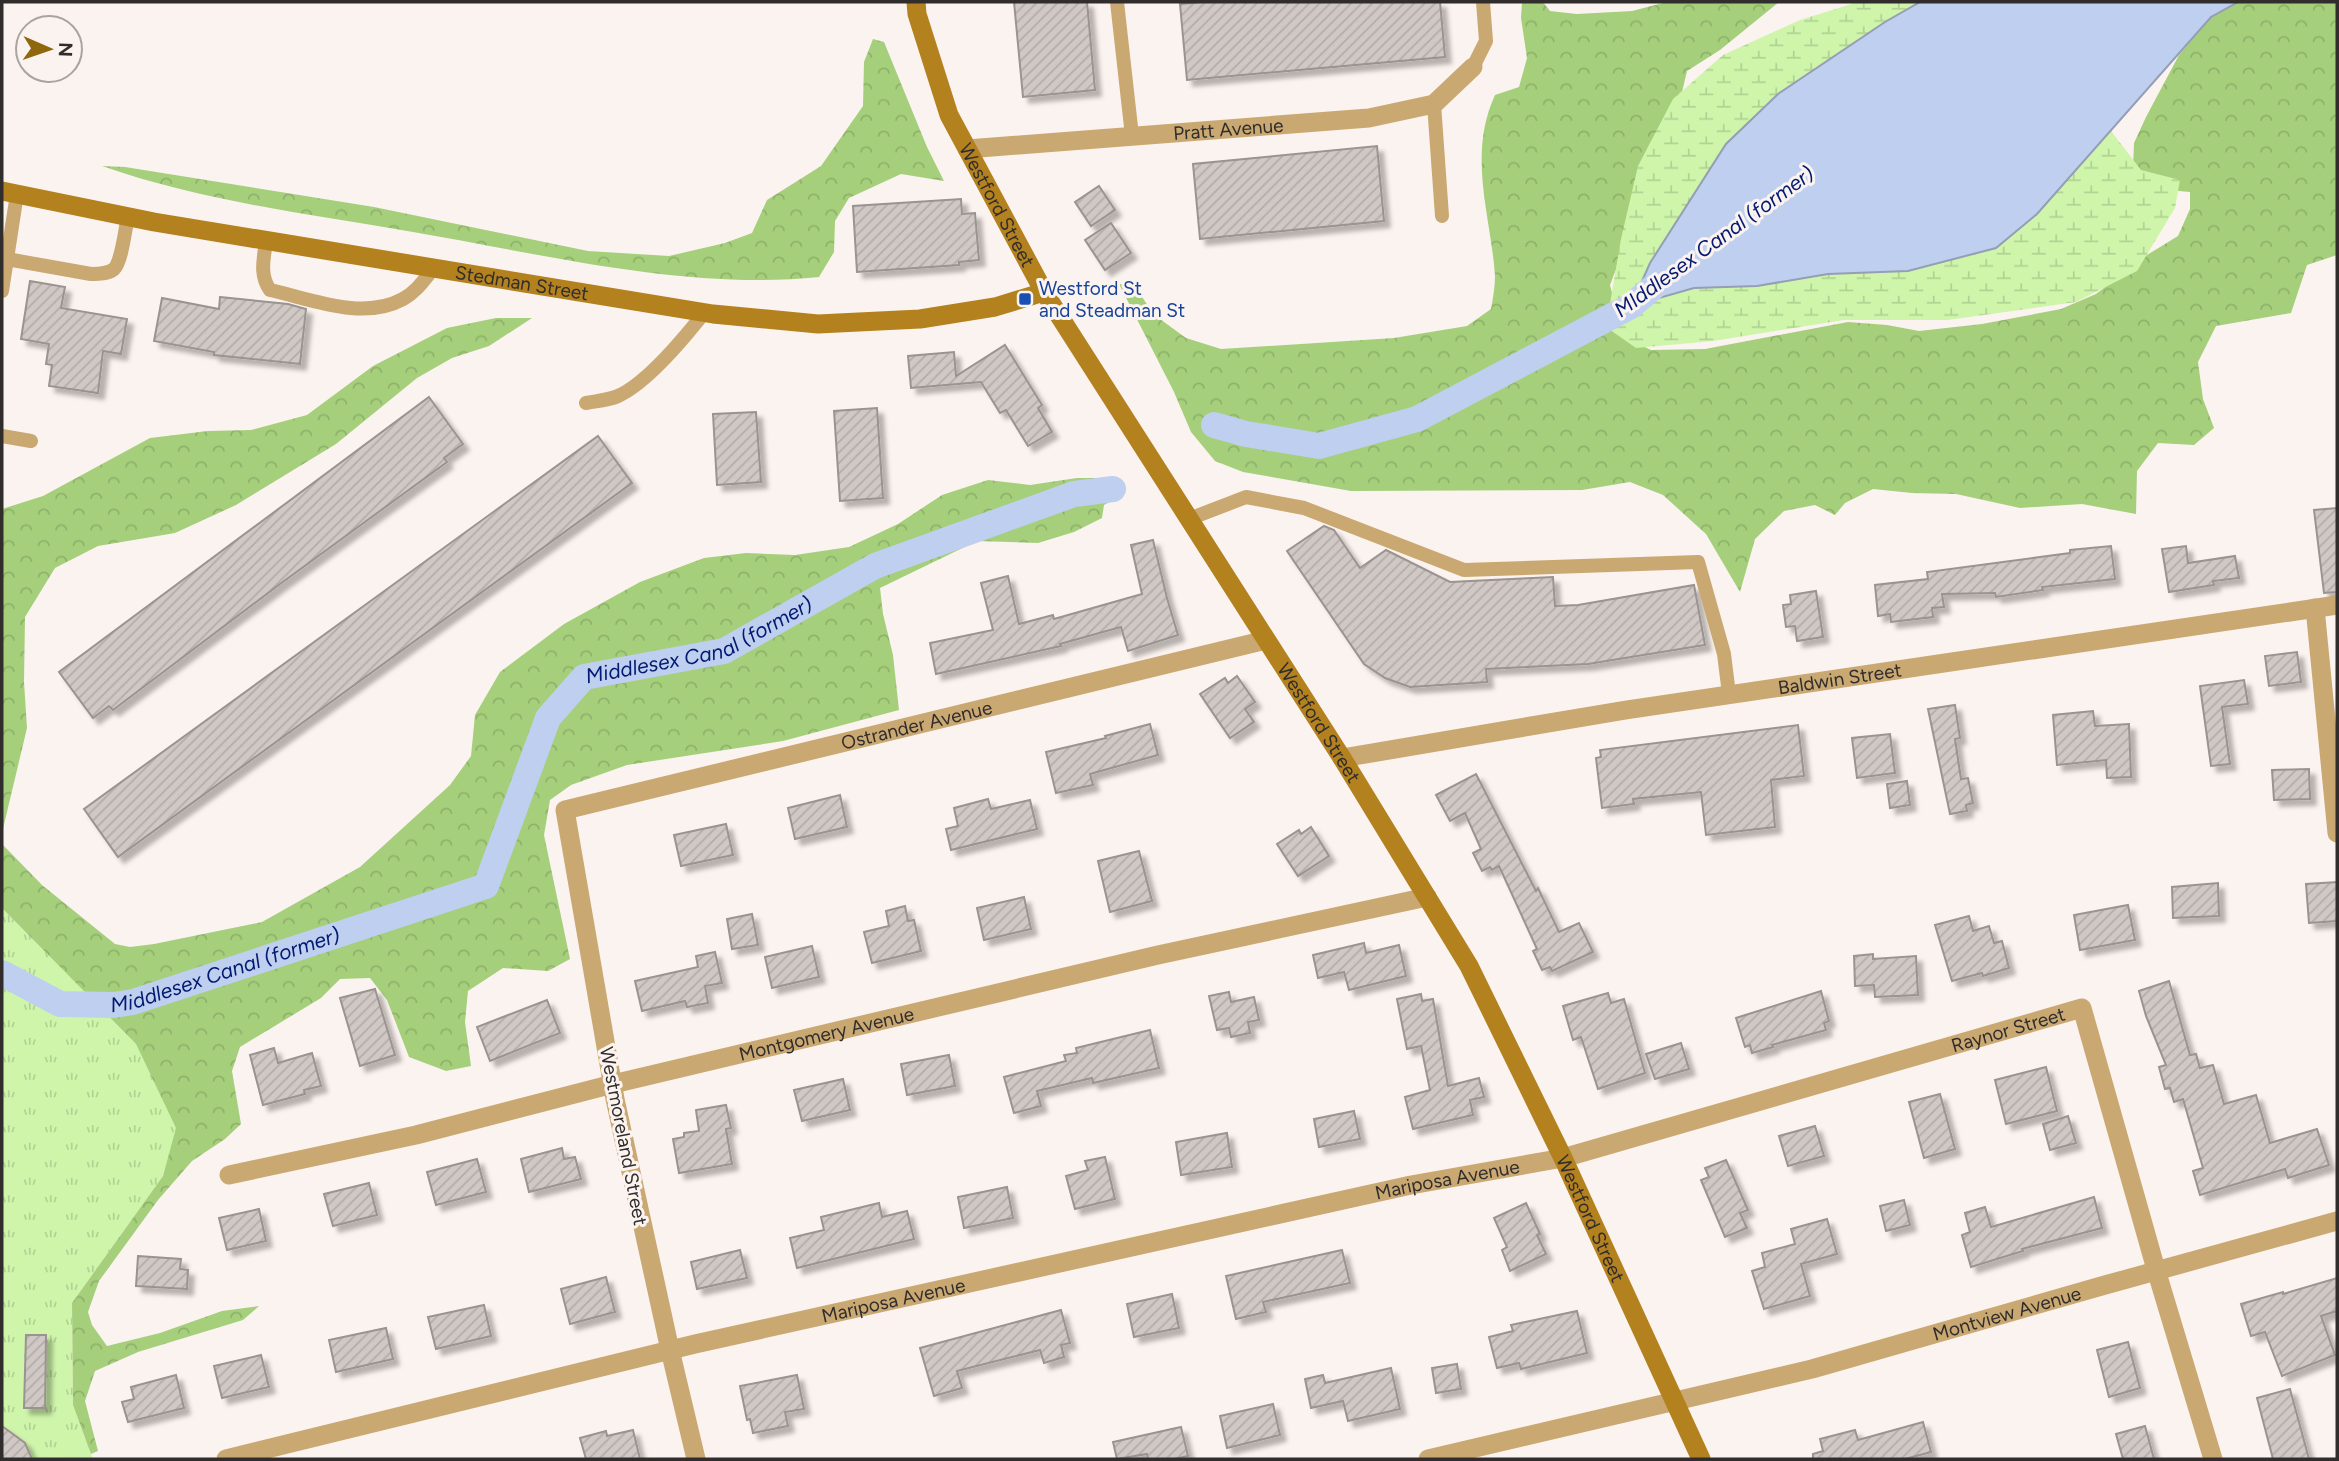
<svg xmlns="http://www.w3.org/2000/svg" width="2339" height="1461" viewBox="0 0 2339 1461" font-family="Figtree,sans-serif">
<defs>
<pattern id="grass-tufts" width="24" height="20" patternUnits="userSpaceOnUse" patternTransform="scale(1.75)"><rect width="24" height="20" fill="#cff5ab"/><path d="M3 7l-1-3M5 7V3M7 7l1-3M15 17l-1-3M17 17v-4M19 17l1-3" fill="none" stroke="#b2d293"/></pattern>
<pattern id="forest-crowns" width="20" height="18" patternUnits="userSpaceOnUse" patternTransform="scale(1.75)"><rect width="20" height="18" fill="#a5cf7b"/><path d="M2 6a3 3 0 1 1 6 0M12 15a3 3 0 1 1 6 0" fill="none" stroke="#8eb26a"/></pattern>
<pattern id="wetland-marsh" width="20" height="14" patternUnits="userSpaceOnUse" patternTransform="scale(1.75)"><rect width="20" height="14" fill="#cff5ab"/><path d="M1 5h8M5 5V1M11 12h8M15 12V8" fill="none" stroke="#b2d293"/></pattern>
<pattern id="building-hatch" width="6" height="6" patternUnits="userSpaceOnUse" patternTransform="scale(1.75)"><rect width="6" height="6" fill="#d0c8c5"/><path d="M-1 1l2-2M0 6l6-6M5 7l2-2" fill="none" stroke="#b3aca9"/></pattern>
<filter id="shadow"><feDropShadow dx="6" dy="6" stdDeviation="2" flood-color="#0004"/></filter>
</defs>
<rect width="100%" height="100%" fill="#fbf3ef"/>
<!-- grass -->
<polygon fill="url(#grass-tufts)" points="2,908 136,1044 177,1128 163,1176 72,1303 73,1405 93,1459 2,1459"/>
<!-- forest -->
<g fill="url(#forest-crowns)">
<path d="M 1522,2 L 1543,2 L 1550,11 L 1577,14 L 1632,11 L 1667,2 L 1779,2 L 1720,50 L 1687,71 L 1678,109 L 1610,285 L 1615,305 L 1630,340 L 1651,350 L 1705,349 L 1848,322 L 1887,325 L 1919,331 L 1982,324 L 2061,309 L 2096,294 L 2147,255 L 2178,236 L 2190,209 L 2190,192 L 2157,189 L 2133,169 L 2134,143 L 2146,117 L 2179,55 L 2211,17 L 2238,2 L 2337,2 L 2337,255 L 2307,265 L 2291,313 L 2216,326 L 2198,362 L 2203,399 L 2214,428 L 2194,445 L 2158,443 L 2137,471 L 2136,514 L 2082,504 L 2020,508 L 1956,494 L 1912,493 L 1873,489 L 1845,503 L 1835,515 L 1815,505 L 1784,511 L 1755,539 L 1740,592 L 1706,534 L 1663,495 L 1630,482 L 1582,490 L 1351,491 L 1243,472 L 1215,461 L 1191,432 L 1174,392 L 1119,284 L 1134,284 L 1153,314 L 1186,338 L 1221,349 L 1394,338 L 1467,326 L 1491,309 C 1493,298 1495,287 1495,276 C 1491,215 1467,156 1495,95 L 1519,87 L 1527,58 L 1521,18 Z"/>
<path d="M 873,39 L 884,42 L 927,147 L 944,181 L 901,174 L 849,198 L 835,221 L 834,252 L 819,277 C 689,291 542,254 413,232 C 309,214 202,201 102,166 L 125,167 L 374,207 L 588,251 L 669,256 L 725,243 L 752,233 L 767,200 L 821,166 L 863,106 L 864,62 Z"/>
<polygon points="496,318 532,318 489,346 452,358 417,378 336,444 236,505 175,533 98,546 55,568 25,617 24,682 27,728 2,833 2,509 43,496 150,438 208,431 251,430 307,415 373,366 447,328"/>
<polygon points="1077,478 1115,478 1117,498 1104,505 1102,518 1074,532 1038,543 977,541 880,588 883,614 893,655 899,710 783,741 627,765 571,785 550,800 544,835 570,959 548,971 503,968 468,991 465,1022 471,1066 446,1071 409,1057 387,1000 370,978 340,979 321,998 240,1047 232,1071 241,1124 225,1139 192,1161 158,1200 99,1281 88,1312 92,1325 107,1346 160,1333 222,1311 259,1306 243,1320 138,1352 95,1371 85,1401 98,1451 91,1454 73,1405 72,1303 163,1176 176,1128 136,1044 2,908 2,837 3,845 42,885 115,944 130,947 154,944 262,922 360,867 450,785 471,756 475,715 500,672 564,624 640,582 704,558 746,553 795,555 849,547 898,524 942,495 988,480 1030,485"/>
</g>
<!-- wetland -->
<polygon fill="url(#wetland-marsh)" points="1858,2 1920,2 1885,22 1778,94 1726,144 1650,263 1631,305 1694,288 1757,285 1828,274 2037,214 2111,131 2141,170 2180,180 2175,208 2137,271 2076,302 1948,320 1844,320 1713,341 1636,348 1606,327 1621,239 1638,166 1673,99 1723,55 1800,20"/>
<!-- water -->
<polygon fill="#bfcfef" stroke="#949eb4" stroke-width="2" points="1920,2 2238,2 2211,17 2037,214 1996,248 1908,271 1828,274 1757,286 1694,288 1631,306 1650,263 1726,144 1778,94 1885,22"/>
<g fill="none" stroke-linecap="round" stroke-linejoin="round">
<!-- canal -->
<g stroke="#bfcfef" stroke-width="26">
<polyline points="1214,425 1246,434 1319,446 1417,419 1631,306 1657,284"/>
<path id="s1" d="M 2,973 L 60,1004 L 114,1005 L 133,1002 L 486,886 L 548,718 L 584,677 L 724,651 L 875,566 L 1074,494 L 1113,489"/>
</g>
</g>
<!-- building -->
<g fill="url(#building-hatch)" stroke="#9b9390" stroke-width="2" filter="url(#shadow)">
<polygon points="1014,2 1087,2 1095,90 1023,97"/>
<polygon points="1202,2 1440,2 1445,57 1187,80 1180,4"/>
<polygon points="1377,146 1384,221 1200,239 1193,164"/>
<polygon points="1099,186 1115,210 1091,226 1075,202"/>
<polygon points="961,199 962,214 975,213 979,260 959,262 959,265 857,272 853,206"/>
<polygon points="1111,223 1131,253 1105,270 1085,240"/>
<polygon points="30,281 65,287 61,308 127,319 121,354 103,351 98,393 49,386 52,365 46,364 49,344 21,339"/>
<polygon points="220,297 288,304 306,309 300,364 214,355 214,352 154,341 162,298 219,309"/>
<polygon points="1005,345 1042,405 1038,408 1052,432 1028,446 1006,410 1000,413 981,382 911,388 908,356 954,352 956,376"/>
<polygon points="429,397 463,444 444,458 447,462 280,584 113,710 109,706 93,718 59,672"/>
<polygon points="877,408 883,498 840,501 834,411"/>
<polygon points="756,412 761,482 717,485 713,414"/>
<polygon points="598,436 632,483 118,857 84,809"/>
<polygon points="2337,508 2337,592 2324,593 2314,510"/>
<polygon points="1324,526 1334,530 1360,568 1386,550 1450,582 1553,577 1555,606 1578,605 1694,585 1705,645 1588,664 1486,669 1487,682 1410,687 1385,678 1364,664 1287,551"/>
<polygon points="1153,540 1167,598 1178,635 1128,651 1121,627 1060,644 1061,646 936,674 930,643 993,630 981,583 1008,576 1019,624 1053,615 1054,619 1142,594 1131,545"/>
<polygon points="2111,546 2115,579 2042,587 2043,590 1996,597 1995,593 1942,594 1944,607 1932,608 1933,617 1891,622 1890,614 1878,616 1875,585 1928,579 1927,572 2070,553 2070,550"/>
<polygon points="2186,546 2188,563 2235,556 2239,578 2213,581 2214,585 2169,592 2162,549"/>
<polygon points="1816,591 1823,637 1797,641 1795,626 1786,627 1783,605 1791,604 1790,595"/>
<polygon points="2297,652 2301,682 2269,686 2265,656"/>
<polygon points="1237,676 1255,702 1245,709 1254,722 1230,738 1200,694 1225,678 1228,683"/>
<polygon points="2244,680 2248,704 2222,707 2230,764 2211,766 2200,686"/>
<polygon points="1955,705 1960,738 1955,739 1961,779 1968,778 1973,803 1966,805 1967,811 1950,814 1928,709"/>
<polygon points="2093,711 2095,726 2129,724 2131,777 2107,778 2106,760 2057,765 2053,715"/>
<polygon points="1150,724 1158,755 1090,774 1093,785 1056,793 1046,752 1106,738 1105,736"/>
<polygon points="1798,725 1804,776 1771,780 1775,827 1706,835 1701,792 1633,799 1634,804 1602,808 1596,758 1601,757 1600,750"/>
<polygon points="1890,734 1895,773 1857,778 1852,738"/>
<polygon points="2309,769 2310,799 2274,800 2272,770"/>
<polygon points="1476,774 1536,891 1538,888 1559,932 1579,923 1593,952 1552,971 1550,967 1542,970 1533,951 1537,949 1499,866 1492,870 1490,867 1482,871 1473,853 1481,849 1465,813 1450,821 1436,795"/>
<polygon points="1907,781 1910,805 1890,808 1887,784"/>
<polygon points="840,795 847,827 795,839 788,808"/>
<polygon points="988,799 991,809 1030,800 1037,829 951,850 946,829 958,826 954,808"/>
<polygon points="726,824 733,855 681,866 674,835"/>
<polygon points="1311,827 1329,856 1298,876 1277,844 1299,830 1301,834"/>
<polygon points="1139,851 1152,901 1110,912 1098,861"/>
<polygon points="2337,882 2337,921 2309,923 2306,884"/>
<polygon points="2218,883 2219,916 2173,918 2172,887"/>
<polygon points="1024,897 1031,929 984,940 977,908"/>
<polygon points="2128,905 2135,940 2080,950 2074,915"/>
<polygon points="905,906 908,921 914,920 921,951 872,963 864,932 889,926 886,911"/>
<polygon points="752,914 758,945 732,949 727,919"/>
<polygon points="1969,916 1973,931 1989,926 1994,943 2002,941 2009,968 1983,976 1982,973 1952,981 1935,925"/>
<polygon points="1364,943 1366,953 1399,945 1406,976 1349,990 1344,972 1318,978 1313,955"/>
<polygon points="812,946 819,977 772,988 765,957"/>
<polygon points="715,952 722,983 705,986 708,1003 687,1007 685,1001 642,1011 635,981 698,967 696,956"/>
<polygon points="1873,954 1873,959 1916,956 1918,995 1875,997 1874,985 1855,986 1854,956"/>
<polygon points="2169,981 2190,1055 2196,1054 2200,1068 2213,1065 2224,1104 2256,1095 2270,1143 2317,1129 2329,1165 2288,1178 2285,1169 2200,1195 2193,1171 2203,1168 2183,1099 2174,1102 2170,1088 2165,1089 2159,1067 2166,1065 2146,1016 2139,991"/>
<polygon points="375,989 395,1055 360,1066 340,998"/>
<polygon points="1821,991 1829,1021 1824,1023 1826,1030 1772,1045 1773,1047 1752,1053 1750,1045 1745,1047 1736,1018"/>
<polygon points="1229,992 1231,1002 1254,997 1259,1020 1248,1022 1250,1033 1231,1037 1229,1028 1217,1030 1209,996"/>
<polygon points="1608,993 1611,1003 1624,999 1645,1073 1598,1089 1581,1037 1573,1040 1563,1006"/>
<polygon points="1421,994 1422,1001 1433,999 1448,1086 1479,1078 1484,1097 1470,1100 1473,1115 1413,1129 1405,1097 1430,1090 1421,1046 1407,1049 1397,999"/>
<polygon points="547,1000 560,1033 490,1061 477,1027"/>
<polygon points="1150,1030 1159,1068 1093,1083 1092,1078 1037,1091 1041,1106 1014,1113 1004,1077 1066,1061 1064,1055 1077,1053 1076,1048"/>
<polygon points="1681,1043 1689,1069 1655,1079 1646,1054"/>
<polygon points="274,1048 278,1063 312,1053 321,1086 304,1090 305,1094 263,1105 250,1055"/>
<polygon points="949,1055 955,1086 907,1095 901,1064"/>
<polygon points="2046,1067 2057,1111 2006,1124 1995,1080"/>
<polygon points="843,1079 850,1110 802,1121 794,1090"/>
<polygon points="1940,1094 1955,1149 1924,1158 1909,1102"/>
<polygon points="726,1105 731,1128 726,1129 732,1164 679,1173 673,1139 684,1137 684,1133 699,1131 696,1110"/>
<polygon points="1354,1111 1360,1139 1319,1147 1314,1119"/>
<polygon points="2068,1116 2076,1143 2050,1150 2043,1124"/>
<polygon points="1815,1126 1824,1156 1788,1166 1779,1136"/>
<polygon points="1227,1133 1232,1167 1181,1175 1176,1142"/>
<polygon points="562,1148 564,1159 575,1157 581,1179 529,1192 521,1159"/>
<polygon points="1105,1157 1115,1199 1075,1209 1066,1176 1088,1170 1085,1161"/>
<polygon points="477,1159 486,1192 436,1205 427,1172"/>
<polygon points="1726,1160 1748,1210 1740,1213 1747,1228 1725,1237 1701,1180 1709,1177 1705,1168"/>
<polygon points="369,1183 377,1215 333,1226 324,1194"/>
<polygon points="1007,1187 1013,1218 964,1228 958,1197"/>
<polygon points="2094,1197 2102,1228 2022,1249 2023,1251 1971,1267 1962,1235 1970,1232 1965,1213 1985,1207 1991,1227"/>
<polygon points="1904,1200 1910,1225 1886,1231 1880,1206"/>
<polygon points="879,1203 882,1217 907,1211 914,1239 797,1268 790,1238 824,1230 821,1217"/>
<polygon points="1526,1203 1540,1234 1537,1235 1546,1254 1510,1271 1502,1250 1507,1247 1494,1218"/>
<polygon points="259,1209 266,1241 227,1250 219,1218"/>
<polygon points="1827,1219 1837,1254 1801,1264 1810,1296 1764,1309 1752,1271 1765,1267 1762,1253 1795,1244 1791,1229"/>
<polygon points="740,1250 747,1278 697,1289 691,1262"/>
<polygon points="1342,1250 1350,1283 1263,1302 1266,1312 1236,1319 1226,1276"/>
<polygon points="138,1256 181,1259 180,1269 188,1270 187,1289 136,1286"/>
<polygon points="606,1277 615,1312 570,1324 561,1289"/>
<polygon points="2337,1278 2337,1311 2321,1316 2335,1355 2282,1376 2265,1332 2251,1336 2241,1304 2283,1292 2283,1294"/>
<polygon points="1172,1294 1179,1328 1134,1337 1127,1304"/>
<polygon points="484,1305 491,1336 436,1349 428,1317"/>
<polygon points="1061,1310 1070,1343 1061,1345 1064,1357 1044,1363 1040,1350 957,1371 962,1388 934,1396 920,1348"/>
<polygon points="1577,1311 1587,1353 1521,1369 1519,1363 1497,1368 1489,1337 1513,1331 1511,1325"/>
<polygon points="386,1328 393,1359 336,1372 329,1340"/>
<polygon points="26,1335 46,1335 45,1408 24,1408"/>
<polygon points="2128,1342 2140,1388 2109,1397 2097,1350"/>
<polygon points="261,1355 269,1387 222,1398 214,1366"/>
<polygon points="1457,1364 1461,1389 1436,1393 1432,1368"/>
<polygon points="1391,1368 1400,1409 1348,1421 1343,1401 1311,1408 1305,1379 1323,1375 1325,1383"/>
<polygon points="176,1375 184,1408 128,1422 122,1402 134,1399 131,1387"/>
<polygon points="797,1375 804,1409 785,1412 788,1426 753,1433 750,1419 747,1420 740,1386"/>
<polygon points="2290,1389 2309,1459 2273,1459 2257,1398"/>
<polygon points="1273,1404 1280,1435 1227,1448 1220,1416"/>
<polygon points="1923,1422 1931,1452 1905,1459 1813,1459 1813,1454 1823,1451 1820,1439 1855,1430 1858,1440"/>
<polygon points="2,1426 25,1443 32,1459 2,1459"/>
<polygon points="2145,1426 2154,1459 2123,1459 2116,1434"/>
<polygon points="1181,1427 1188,1456 1174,1459 1148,1459 1147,1454 1117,1459 1113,1442"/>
<polygon points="633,1430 640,1459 586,1459 580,1438 606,1431 607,1436"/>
</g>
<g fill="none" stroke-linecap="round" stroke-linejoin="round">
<!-- service -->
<g stroke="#caa872" stroke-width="14">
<polyline points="1117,2 1132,136"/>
<polyline points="1473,67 1486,41 1483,2"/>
<polyline points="1434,104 1442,216"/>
<path d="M 266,241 C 264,258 259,275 270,290 C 311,299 363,321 403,299 C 416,292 424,280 433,269"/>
<path d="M 7,259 L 91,274 C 99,274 108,274 114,269 C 122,261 125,229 128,217"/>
<polyline points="2,291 17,194"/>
<path d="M 586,403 C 597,401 609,400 618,396 C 647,383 685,337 704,313"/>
<polyline points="2,436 31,441"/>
<polyline points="1189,519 1246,497 1304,508 1464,570 1698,562 1724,654 1729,694"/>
</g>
<!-- minor -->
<g stroke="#caa872" stroke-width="19">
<path id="s2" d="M 967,149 L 1369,118 L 1434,104 L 1473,67"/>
<polyline points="2315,608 2337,833"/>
<path id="s3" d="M 229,1175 L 416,1135 L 613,1084 L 1158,955 L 1427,897"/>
<path id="s4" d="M 226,1459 L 695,1344 L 1411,1185 L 1563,1158 L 2082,1008 L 2157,1273 L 2213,1459"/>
<path id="s5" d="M 696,1459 L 670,1350 L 615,1099 L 565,810 L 1266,640"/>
<path id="s6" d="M 1428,1459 L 1812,1369 L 2105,1285 L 2337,1221"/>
</g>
<!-- tertiary -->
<path stroke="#caa872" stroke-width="19" id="s7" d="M 1342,758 L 1626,710 L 2337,605"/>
<!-- secondary -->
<g stroke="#b4811f" stroke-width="19">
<path id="s8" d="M 916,2 L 917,14 L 949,115 L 1044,292 L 1342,758 L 1469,966 L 1563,1158 L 1701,1459"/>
<path id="s9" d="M 2,191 L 154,222 L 713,314 L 818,324 L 920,319 L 995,307 L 1044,292"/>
</g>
</g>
<!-- markers -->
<rect fill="#1a4fb4" stroke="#fbf3ef" stroke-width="2.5" x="1018" y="292" width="14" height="14" rx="3.5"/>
<g text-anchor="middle" stroke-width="6" stroke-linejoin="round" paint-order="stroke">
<!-- street labels -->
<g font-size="19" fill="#302d2c" stroke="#fbf3ef">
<text dy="7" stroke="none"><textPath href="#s2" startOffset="262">Pratt Avenue</textPath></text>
<text dy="7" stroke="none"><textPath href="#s8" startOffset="220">Westford Street</textPath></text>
<text dy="7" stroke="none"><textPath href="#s9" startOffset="528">Stedman Street</textPath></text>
<text dy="7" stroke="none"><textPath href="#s7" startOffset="504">Baldwin Street</textPath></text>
<text dy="7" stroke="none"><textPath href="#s8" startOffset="830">Westford Street</textPath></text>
<text dy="7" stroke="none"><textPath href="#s5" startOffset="1024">Ostrander Avenue</textPath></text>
<text dy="7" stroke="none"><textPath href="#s4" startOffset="1834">Raynor Street</textPath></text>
<text dy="7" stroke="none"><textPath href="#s3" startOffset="614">Montgomery Avenue</textPath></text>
<text transform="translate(624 1136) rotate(79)" y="7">Westmoreland Street</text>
<text dy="7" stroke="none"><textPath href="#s4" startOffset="1253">Mariposa Avenue</textPath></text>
<text dy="7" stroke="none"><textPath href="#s8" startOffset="1396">Westford Street</textPath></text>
<text dy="7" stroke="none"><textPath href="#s4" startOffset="686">Mariposa Avenue</textPath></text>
<text dy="7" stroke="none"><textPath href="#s6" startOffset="597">Montview Avenue</textPath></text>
</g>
<!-- transit labels -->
<g font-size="19" fill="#164399" stroke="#fbf3ef" text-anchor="start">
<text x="1039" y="295">Westford St<tspan x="1039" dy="22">and Steadman St</tspan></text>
</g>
<!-- water labels -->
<g font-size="21" font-style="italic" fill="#021a71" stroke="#fbf3ef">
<text transform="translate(1714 242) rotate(-36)" y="7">MIddlesex Canal (former)</text>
<text dy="7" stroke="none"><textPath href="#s1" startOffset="866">Middlesex Canal (former)</textPath></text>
<text dy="7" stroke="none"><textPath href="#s1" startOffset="236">Middlesex Canal (former)</textPath></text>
</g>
</g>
<!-- border -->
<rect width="2339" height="1461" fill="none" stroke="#302d2c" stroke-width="7"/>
<!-- north arrow -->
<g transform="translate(49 49) rotate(92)"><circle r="33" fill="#fbf3ef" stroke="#aaa4a1" stroke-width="2"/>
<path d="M0-5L12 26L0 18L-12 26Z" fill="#8f670c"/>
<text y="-10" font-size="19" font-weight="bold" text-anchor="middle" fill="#302d2c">N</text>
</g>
</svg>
